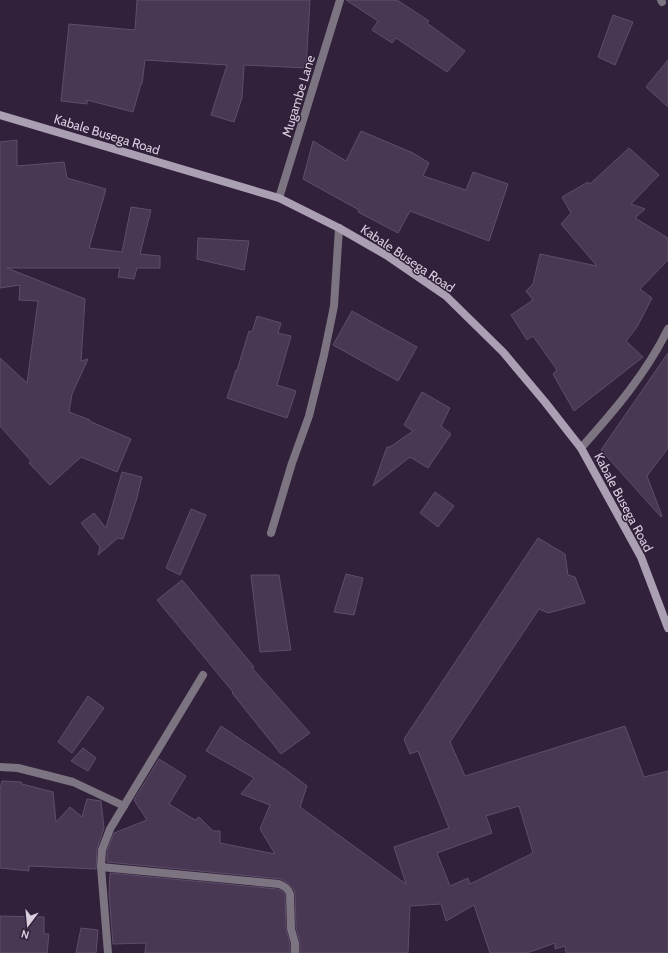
<svg xmlns="http://www.w3.org/2000/svg" width="668" height="953" viewBox="0 0 668 953" font-family="Cabin,sans-serif">
<rect width="100%" height="100%" fill="#31213b"/>
<!-- building -->
<g fill="#483853" stroke="#5f4e69" fill-rule="evenodd">
<polygon points="137,0 310,0 306,68 244,65 242,98 234,122 211,115 227,65 145,60 142,84 141,84 133,112 87,100 87,104 61,101 69,24 135,30"/>
<polygon points="346,0 397,0 429,21 427,23 465,51 447,72 396,38 392,43 372,30 378,21"/>
<polygon points="613,15 633,22 615,65 598,57"/>
<polygon points="668,60 668,107 646,87"/>
<polygon points="361,131 413,153 429,163 423,176 466,190 473,172 508,184 489,241 410,211 398,233 358,212 359,210 303,179 313,141 346,161"/>
<polygon points="17,140 17,166 64,162 67,178 106,189 89,248 122,252 131,207 151,210 140,254 160,256 160,268 137,268 134,279 118,277 120,268 7,268 85,299 81,361 88,359 72,394 69,412 90,420 89,421 131,439 117,472 81,457 50,485 29,463 31,461 0,426 0,358 27,383 38,301 19,300 20,285 0,288 0,142"/>
<polygon points="629,148 659,175 631,204 645,209 635,218 668,238 668,260 640,289 652,298 637,327 626,341 643,357 574,411 553,374 557,370 533,336 527,340 511,315 533,300 526,291 533,284 540,254 597,266 561,224 571,213 562,197 588,182 590,184"/>
<polygon points="198,238 249,241 244,270 197,259"/>
<polygon points="352,311 417,347 398,381 333,345"/>
<polygon points="257,316 281,323 278,333 291,336 277,385 296,391 287,418 227,398 236,370 237,370 249,331 252,332"/>
<polygon points="668,353 668,448 647,476 662,516 661,517 601,450"/>
<polygon points="422,392 450,408 441,426 451,434 428,468 410,457 373,486 387,447 390,447 413,431 404,425"/>
<polygon points="122,472 142,477 136,501 123,539 118,538 98,555 100,547 81,523 94,513 106,528"/>
<polygon points="435,492 454,506 438,527 420,513"/>
<polygon points="191,509 206,515 180,575 166,568"/>
<path d="M 538,538 L 565,554 L 568,575 L 575,577 L 585,603 L 548,613 L 539,609 L 450,742 L 465,776 L 625,726 L 644,777 L 668,771 L 668,953 L 566,953 L 565,946 L 555,949 L 555,943 L 527,953 L 490,953 L 474,905 L 446,921 L 441,904 L 410,906 L 408,953 L 300,953 L 300,942 L 296,928 L 295,892 L 291,885 L 281,879 L 107,862 L 107,851 L 114,833 L 147,820 L 134,800 L 159,759 L 186,776 L 169,804 L 195,820 L 199,817 L 213,831 L 220,831 L 220,843 L 275,854 L 260,829 L 270,805 L 241,794 L 254,778 L 206,751 L 221,726 L 286,770 L 307,786 L 300,807 L 406,884 L 394,847 L 449,828 L 418,751 L 410,754 L 404,739 ZM 519,806 L 533,853 L 470,884 L 468,878 L 450,886 L 437,853 L 492,833 L 486,816 Z"/>
<polygon points="346,574 363,578 354,615 334,612"/>
<polygon points="251,575 279,575 291,650 260,652"/>
<polygon points="182,580 254,667 252,668 310,733 281,754 232,693 233,692 157,600"/>
<polygon points="88,696 104,708 72,753 58,742"/>
<polygon points="83,748 96,758 88,771 71,761"/>
<polygon points="2,781 21,782 22,784 53,792 56,822 70,807 82,817 87,799 101,801 104,828 97,849 96,869 29,866 29,871 0,868 0,789"/>
<polygon points="110,873 277,889 283,892 285,895 286,929 290,944 290,953 145,953 146,943 113,944 109,893"/>
<polygon points="0,916 44,917 44,934 49,934 47,953 0,953"/>
<polygon points="81,928 98,930 96,953 76,953"/>
</g>
<g fill="none" stroke-linecap="round" stroke-linejoin="round">
<!-- lane -->
<polyline stroke="#7c7481" stroke-width="8" points="661,0 662,2"/>
<!-- street -->
<g stroke="#7c7481" stroke-width="8">
<polyline points="279,198 340,0"/>
<path d="M 581,448 C 614,411 646,374 668,329"/>
<polyline points="271,533 292,463 309,416 324,355 334,306 339,228"/>
<polyline points="0,767 18,768 73,782 124,806"/>
<path d="M 101,867 L 279,884 C 285,887 288,888 290,894 L 291,929 L 295,943 L 295,953"/>
<polyline points="108,953 101,867 102,850 110,829 203,675"/>
</g>
<!-- secondary -->
<polyline stroke="#ab9fb4" stroke-width="8" points="0,115 279,198 339,228 386,255 446,296 503,352 545,402 581,448 641,557 668,628"/>
</g>
<g text-anchor="middle" stroke-width="3" stroke-linejoin="round" paint-order="stroke">
<!-- street labels -->
<g font-size="13" fill="#d8cede" stroke="#31213b">
<text transform="translate(298 96) rotate(-73)" y="5">Mugambe Lane</text>
<text transform="translate(107 134) rotate(17)" y="5">Kabale Busega Road</text>
<text transform="translate(408 258) rotate(34)" y="5">Kabale Busega Road</text>
<text transform="translate(624 502) rotate(62)" y="5">Kabale Busega Road</text>
</g>
</g>
<!-- north arrow -->
<g transform="translate(28 925) rotate(196)" stroke="#31213b" stroke-width="3" paint-order="stroke">
<path d="M0-3L7 15L0 10L-7 15Z" fill="#d8cede"/>
<text y="-6" font-size="11" font-weight="bold" text-anchor="middle" fill="#d8cede">N</text>
</g>
</svg>
